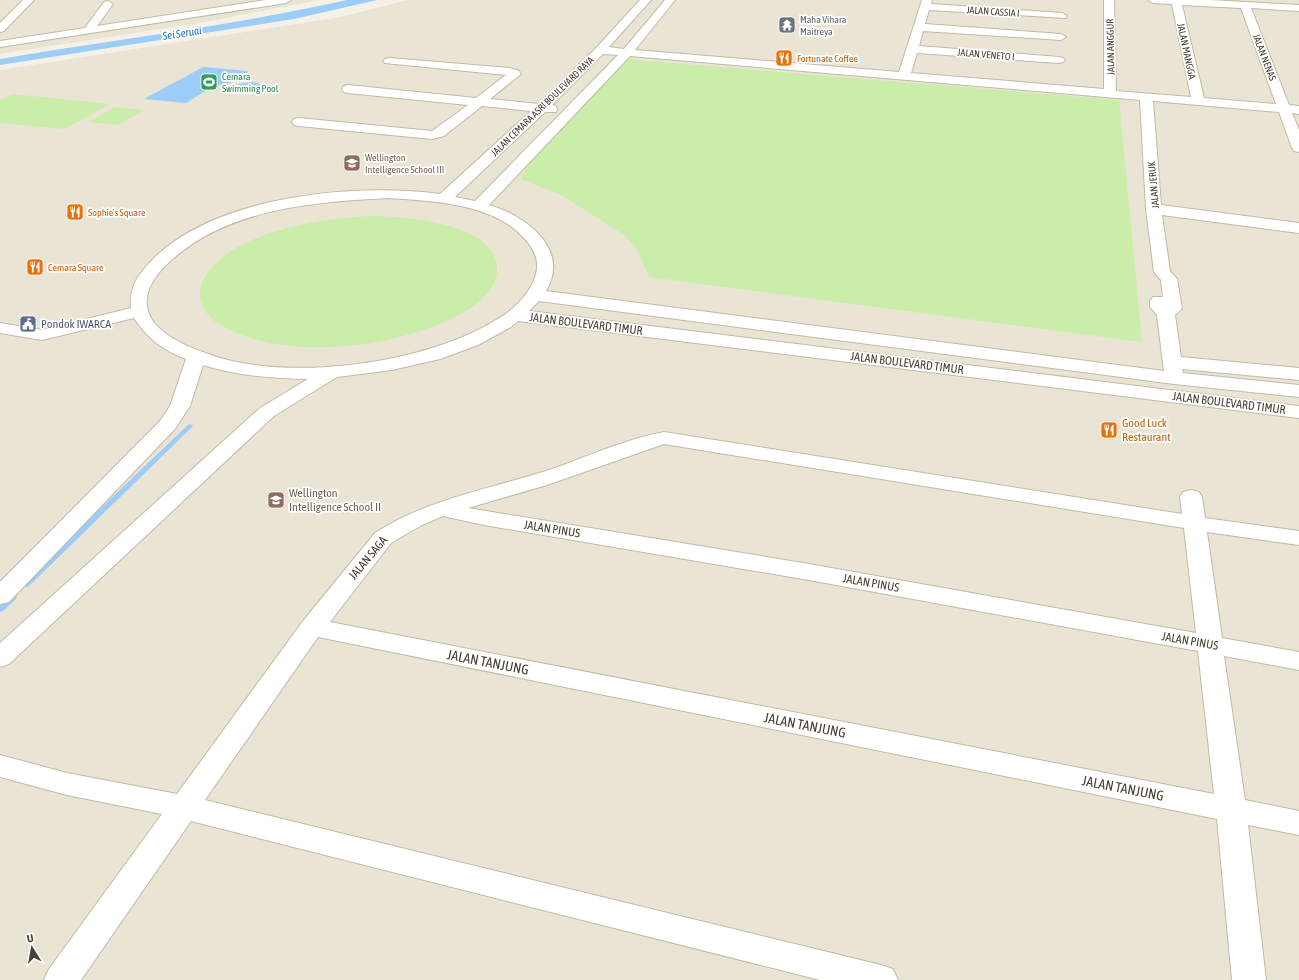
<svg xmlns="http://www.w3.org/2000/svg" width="1299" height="980" viewBox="0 0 1299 980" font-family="'Asap Condensed',sans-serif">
<rect width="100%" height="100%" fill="#f5f1e6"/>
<!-- residential -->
<g fill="#e9e4d3">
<polygon points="0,0 320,0 199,23 0,54"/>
<polygon points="408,0 1299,0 1299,980 0,980 0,70 341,17"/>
</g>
<!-- green -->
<g fill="#cbedaa">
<polygon points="624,59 1119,100 1142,342 649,277 637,249 624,235 563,196 521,179 530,158"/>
<polygon points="12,94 110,104 64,129 0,123 0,100"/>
<polygon points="115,107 144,110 118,125 88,122"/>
<path d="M 369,216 C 402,216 498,222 497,270 C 497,296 463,314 442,323 C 382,348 291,359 230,330 C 219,325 207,317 202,305 C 198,295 200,284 206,275 C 235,231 320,219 369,216 Z"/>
</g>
<!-- water -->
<g fill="#9cccf8">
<path d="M 347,0 L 377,0 L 294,19 L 0,65 L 0,59 C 116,39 232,26 347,0 Z"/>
<polygon points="203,67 248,71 246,78 210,88 186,103 144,99"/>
<path d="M 253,82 L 263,85 L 263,87 C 255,91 244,93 235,89 L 235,87 L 239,84 Z"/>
</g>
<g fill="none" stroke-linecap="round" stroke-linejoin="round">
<!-- stream -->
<g fill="#9cccf8" fill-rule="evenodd">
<polygon points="190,424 192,425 193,426 192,427 28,587 22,587 21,585 22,583 188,425"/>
<polygon points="13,594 16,595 17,597 16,599 3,611 0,612 0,605 10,595"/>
</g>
<!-- minor casing -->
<g stroke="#c1baa7" stroke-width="2">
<g id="minor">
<polygon points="23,0 34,0 4,31 0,32 0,23"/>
<polygon points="266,0 291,0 286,3 0,47 0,41 85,28 104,2 108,1 113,4 97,26"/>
<path d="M 640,0 L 651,0 L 609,47 L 624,49 L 665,0 L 675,0 L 635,50 L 899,72 L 922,0 L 932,0 L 931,4 L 1062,13 L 1067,16 L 1066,18 L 929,10 L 925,24 L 1061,34 L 1066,37 L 1061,40 L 923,31 L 919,46 L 1059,57 L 1063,58 L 1065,60 L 1063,62 L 1059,63 L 917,53 L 911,73 L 1104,89 L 1104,0 L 1114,0 L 1116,91 L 1191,97 L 1172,4 L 1153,3 L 1148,0 L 1209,0 L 1299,5 L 1299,11 L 1251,8 L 1289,105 L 1299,106 L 1299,114 L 1292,113 L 1299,130 L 1299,152 L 1294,151 L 1292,148 L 1279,112 L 1153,101 L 1161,205 L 1299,223 L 1299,233 L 1162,215 L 1170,271 L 1177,279 L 1182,309 L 1175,315 L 1181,357 L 1299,368 L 1299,380 L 1182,369 L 1183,373 L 1299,385 L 1299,397 L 1174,384 L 539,301 L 529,311 L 1299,406 L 1299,418 L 518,321 L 511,327 L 478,345 L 440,359 L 392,370 L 337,377 L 274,416 L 9,664 L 0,667 L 0,643 L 260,408 L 308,379 C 272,378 237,376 203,365 L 190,406 L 175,429 L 9,602 L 0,604 L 0,582 L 160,421 L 170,406 L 186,359 C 164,351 146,337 134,318 L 42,340 L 0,333 L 0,323 L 42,330 L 131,308 C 129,285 139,274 154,258 C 219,195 355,183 440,194 L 531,111 L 482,106 L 444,136 L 432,139 L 299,126 L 294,125 L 292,122 L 294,119 L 299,118 L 432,131 L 468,105 L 348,93 L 344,92 L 342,89 L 344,86 L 348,85 L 476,98 L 506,75 L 385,63 L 383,61 L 385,59 L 389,58 L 510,68 L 519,71 L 521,74 L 490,99 L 539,104 L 596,48 ZM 1182,5 L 1241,8 L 1276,104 L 1204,98 ZM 603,54 L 618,55 L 475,201 L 455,197 L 545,112 L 556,112 L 557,109 L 556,106 L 552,105 ZM 630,56 L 1140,100 L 1146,209 L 1154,272 L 1161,280 L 1163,297 L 1153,297 L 1150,301 L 1150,307 L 1157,315 L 1164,371 L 546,291 C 571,249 525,215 489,205 ZM 389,198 C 432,201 491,203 522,236 C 531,245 538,255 537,268 C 535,290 514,310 496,320 C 425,364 287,383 208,354 C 188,347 157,334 149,314 C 142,297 152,280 163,268 C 221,209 310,202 389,198 Z"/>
<path d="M 664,432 L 1182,514 L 1180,497 L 1183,492 L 1191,490 L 1199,492 L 1202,497 L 1205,518 L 1299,531 L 1299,545 L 1207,532 L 1222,638 L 1299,652 L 1299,670 L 1224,656 L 1245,800 L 1299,811 L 1299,835 L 1248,825 L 1266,980 L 1232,980 L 1217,819 L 318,637 L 205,800 L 881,965 L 893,969 L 898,980 L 820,980 L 191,821 L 81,980 L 44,980 L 49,969 L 162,814 L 67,795 L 0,777 L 0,755 L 67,773 L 177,794 L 303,621 L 375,533 C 427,499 490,489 549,470 C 587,457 625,439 664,432 ZM 664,444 L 1184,528 L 1196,633 L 809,564 L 468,508 L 547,485 ZM 443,516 L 484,525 L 809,580 L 1198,651 L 1214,794 L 330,622 L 391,543 L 422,525 Z"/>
</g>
</g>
<!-- minor -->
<use href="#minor" fill="#fff" fill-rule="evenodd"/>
</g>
<!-- icons -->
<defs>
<g id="temple-square" transform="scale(0.9)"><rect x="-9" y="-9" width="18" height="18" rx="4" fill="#6b7280" stroke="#fff"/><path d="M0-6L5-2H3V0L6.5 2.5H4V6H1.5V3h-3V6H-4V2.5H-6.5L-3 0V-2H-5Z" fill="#fff"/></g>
<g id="restaurant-square" transform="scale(0.9)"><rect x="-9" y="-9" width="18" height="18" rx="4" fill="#e8710a" stroke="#fff"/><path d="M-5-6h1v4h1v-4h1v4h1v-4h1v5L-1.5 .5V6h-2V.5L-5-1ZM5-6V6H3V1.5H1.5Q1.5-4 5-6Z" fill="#fff"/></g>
<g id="stadium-square" transform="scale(0.9)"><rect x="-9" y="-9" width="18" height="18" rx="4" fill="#2e9e5b" stroke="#fff"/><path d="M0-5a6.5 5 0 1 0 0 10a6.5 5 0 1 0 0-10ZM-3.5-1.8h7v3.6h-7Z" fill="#fff"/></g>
<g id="school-square" transform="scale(0.9)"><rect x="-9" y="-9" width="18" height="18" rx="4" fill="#8d6e63" stroke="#fff"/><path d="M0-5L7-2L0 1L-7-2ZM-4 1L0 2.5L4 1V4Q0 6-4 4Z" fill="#fff"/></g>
<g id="civic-square" transform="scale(0.9)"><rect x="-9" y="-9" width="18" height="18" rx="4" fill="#5c6f8a" stroke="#fff"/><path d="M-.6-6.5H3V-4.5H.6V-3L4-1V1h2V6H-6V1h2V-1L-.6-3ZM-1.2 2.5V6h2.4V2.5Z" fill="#fff"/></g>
</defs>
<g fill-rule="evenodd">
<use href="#temple-square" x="787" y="25"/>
<use href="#restaurant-square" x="784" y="58"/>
<use href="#stadium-square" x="209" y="82"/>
<use href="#school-square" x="352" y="163"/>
<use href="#restaurant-square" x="75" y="212"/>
<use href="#restaurant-square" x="35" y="267"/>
<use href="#civic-square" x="28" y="324"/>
<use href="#restaurant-square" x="1109" y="430"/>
<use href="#school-square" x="276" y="500"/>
</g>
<g text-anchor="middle" stroke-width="3.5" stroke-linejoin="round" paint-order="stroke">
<!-- far-street labels -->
<g font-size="10" fill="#484234" stroke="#fff">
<text transform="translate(993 11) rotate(4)" y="4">JALAN CASSIA I</text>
<text transform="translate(1110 47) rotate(-91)" y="4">JALAN ANGGUR</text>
<text transform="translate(1187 51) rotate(78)" y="4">JALAN MANGGA</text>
<text transform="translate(986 54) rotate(5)" y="4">JALAN VENETO I</text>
<text transform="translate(1265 57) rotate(69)" y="4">JALAN NENAS</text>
<text transform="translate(542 106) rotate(-44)" y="4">JALAN CEMARA ASRI BOULEVARD RAYA</text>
<text transform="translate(1153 185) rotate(-95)" y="4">JALAN JERUK</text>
</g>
<!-- far-worship labels -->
<g font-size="10" fill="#5b616d" stroke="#fff" text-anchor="start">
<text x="800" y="23">Maha Vihara<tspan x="800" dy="12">Maitreya</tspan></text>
</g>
<!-- far-food labels -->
<g font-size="10" fill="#c56008" stroke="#fff" text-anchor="start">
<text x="797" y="62">Fortunate Coffee</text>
<text x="88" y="216">Sophie's Square</text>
<text x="48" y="271">Cemara Square</text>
</g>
<!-- far-leisure labels -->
<g font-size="10" fill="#27864d" stroke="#fff" text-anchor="start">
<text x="222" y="80">Cemara<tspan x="222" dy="12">Swimming Pool</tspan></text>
</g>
<!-- far-education labels -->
<g font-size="10" fill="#785e54" stroke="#fff" text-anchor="start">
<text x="365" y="161">Wellington<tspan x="365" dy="12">Intelligence School III</tspan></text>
</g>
<!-- far-water labels -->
<g font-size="11" font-style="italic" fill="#2273c0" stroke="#fff">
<text transform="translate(182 33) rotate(-9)" y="4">Sei Seruai</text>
</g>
<!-- service labels -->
<g font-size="12" fill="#4e5e75" stroke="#fff" text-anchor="start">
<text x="41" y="328">Pondok IWARCA</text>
</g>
<!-- street labels -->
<g font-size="12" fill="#484234" stroke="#fff">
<text transform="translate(586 324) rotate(7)" y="4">JALAN BOULEVARD TIMUR</text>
<text transform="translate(907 363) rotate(7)" y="4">JALAN BOULEVARD TIMUR</text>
<text transform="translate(1229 403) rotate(7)" y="4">JALAN BOULEVARD TIMUR</text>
<text transform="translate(552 529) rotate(9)" y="4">JALAN PINUS</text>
<text transform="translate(368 558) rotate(-50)" y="4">JALAN SAGA</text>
<text transform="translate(871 583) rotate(10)" y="4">JALAN PINUS</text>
<text transform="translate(1190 641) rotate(10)" y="4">JALAN PINUS</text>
</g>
<!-- food labels -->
<g font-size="12" fill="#c56008" stroke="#fff" text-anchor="start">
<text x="1122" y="427">Good Luck<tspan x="1122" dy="14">Restaurant</tspan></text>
</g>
<!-- education labels -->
<g font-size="12" fill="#785e54" stroke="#fff" text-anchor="start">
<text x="289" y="497">Wellington<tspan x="289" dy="14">Intelligence School II</tspan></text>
</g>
<!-- near-street labels -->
<g font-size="14" fill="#484234" stroke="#fff">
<text transform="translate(488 662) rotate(11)" y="5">JALAN TANJUNG</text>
<text transform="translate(805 725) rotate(11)" y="5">JALAN TANJUNG</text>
<text transform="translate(1123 788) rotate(11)" y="5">JALAN TANJUNG</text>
</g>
</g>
<!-- north arrow -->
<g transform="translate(32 948) rotate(349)" stroke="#ffffff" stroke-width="3" paint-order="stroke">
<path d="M0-3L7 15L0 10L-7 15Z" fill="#484234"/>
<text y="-6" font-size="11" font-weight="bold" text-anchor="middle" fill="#484234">U</text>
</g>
</svg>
